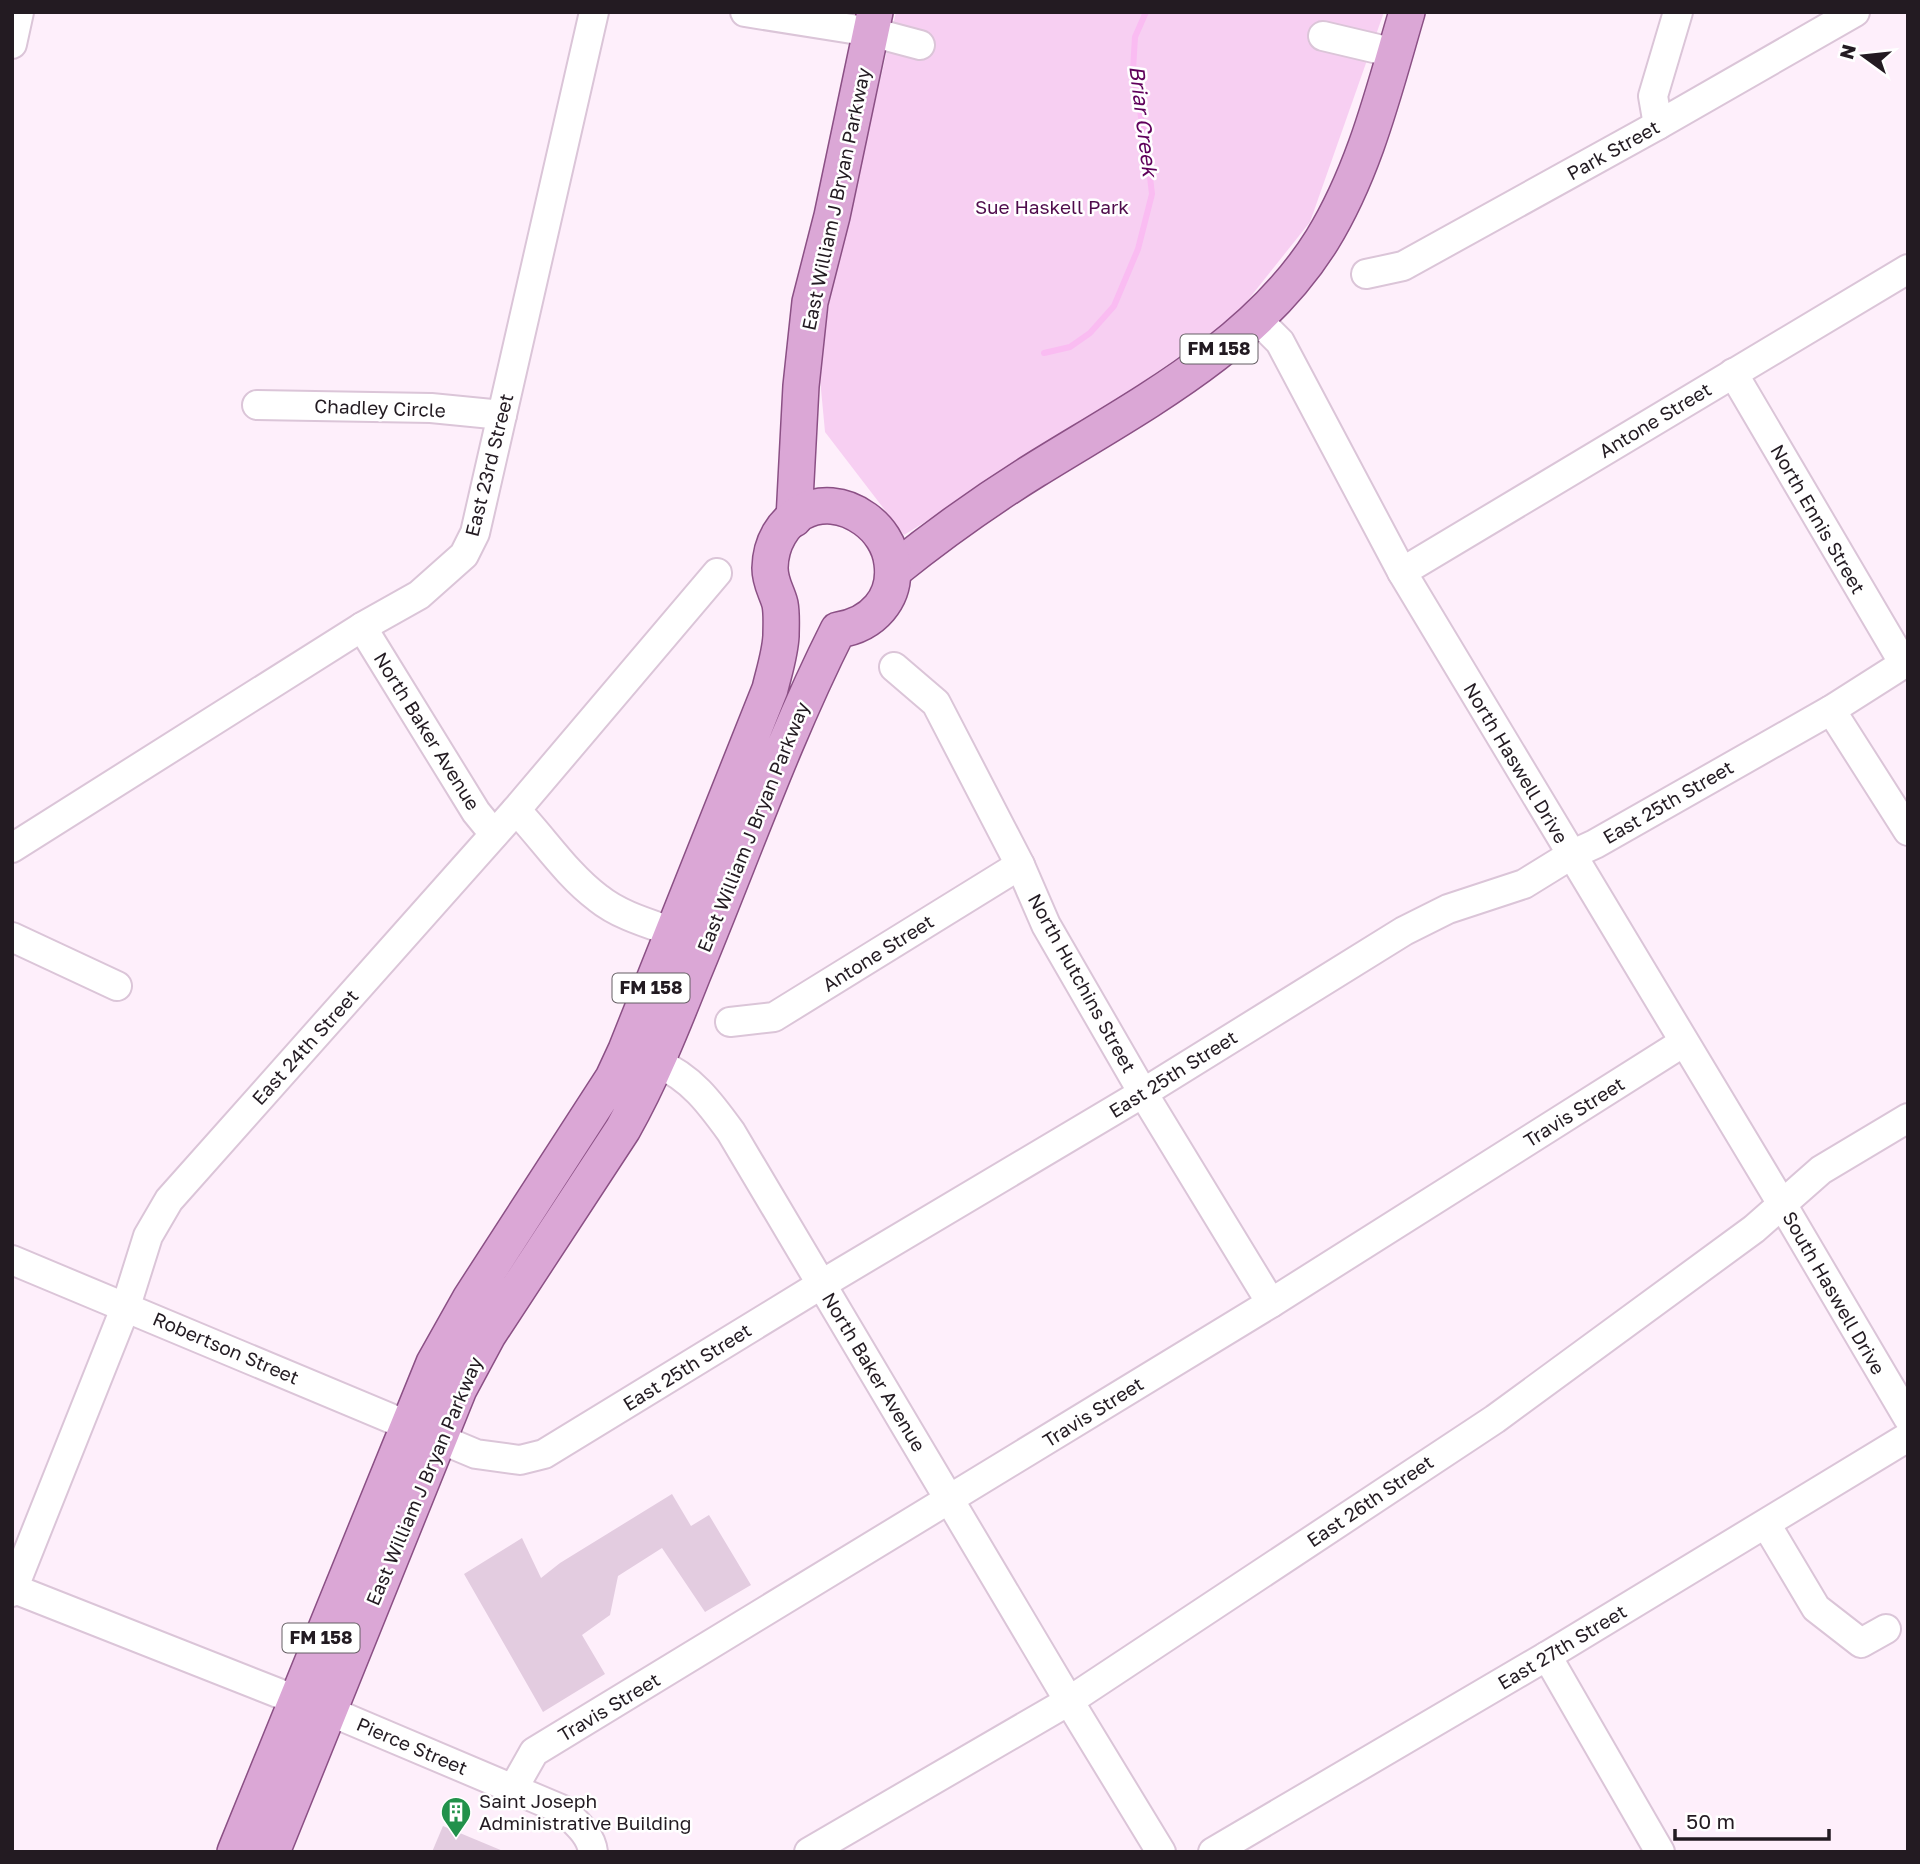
<svg xmlns="http://www.w3.org/2000/svg" width="1920" height="1864" viewBox="0 0 1920 1864" font-family="'Golos Text',sans-serif">
<rect width="100%" height="100%" fill="#feeffb"/>
<!-- green -->
<polygon fill="#f7cff2" points="896,12 1384,12 1310,222 1232,320 1075,429 904,535 825,432 819,368 830,297"/>
<g fill="none" stroke-linecap="round" stroke-linejoin="round">
<!-- stream -->
<polyline stroke="#fabcf2" stroke-width="6" points="1044,353 1070,347 1090,333 1114,306 1138,249 1152,194 1147,152 1133,70 1135,37 1146,12"/>
</g>
<!-- building -->
<g fill="#e3cce0">
<polygon points="672,1494 691,1526 709,1515 751,1585 705,1612 662,1548 618,1576 610,1615 582,1635 605,1674 543,1712 464,1574 522,1538 541,1578 560,1563"/>
<polygon points="443,1826 503,1851 503,1852 432,1852"/>
</g>
<g fill="none" stroke-linecap="round" stroke-linejoin="round">
<!-- minor casing -->
<g stroke="#dbc5d8" stroke-width="32">
<g id="minor">
<polyline points="745,12 871,32 920,45"/>
<polyline points="1323,36 1395,53"/>
<polyline points="12,44 19,12"/>
<polyline points="1658,125 1653,96 1678,12"/>
<polyline points="1366,274 1403,266 1658,125 1855,12"/>
<polyline points="1258,320 1280,342 1402,572 1782,1204 1908,1418"/>
<polyline points="1733,373 1904,664"/>
<polyline points="257,405 431,408 502,415"/>
<polyline points="1402,572 1908,269"/>
<polyline points="362,627 476,812 494,834"/>
<polyline points="894,667 936,703 1020,865 1046,925 1143,1093 1271,1303"/>
<polyline points="1831,710 1908,831"/>
<path d="M 516,810 C 543,838 566,874 598,898 C 619,915 647,923 673,932"/>
<polyline points="12,848 362,627 419,595 464,555 475,533 594,12"/>
<polyline points="12,937 117,986"/>
<polyline points="730,1022 774,1017 1020,865"/>
<path d="M 657,1063 C 691,1077 710,1103 731,1132 L 1069,1701 L 1161,1852"/>
<polyline points="12,1260 476,1454 520,1460 544,1454 822,1284 1143,1093 1404,931 1448,909 1524,884 1571,855 1595,844 1831,710 1908,661"/>
<polyline points="1766,1524 1816,1608 1861,1643 1886,1629"/>
<polyline points="12,1588 296,1700"/>
<polyline points="12,1592 126,1306 148,1236 169,1200 516,810 717,573"/>
<polyline points="1547,1656 1660,1852"/>
<path d="M 329,1711 L 563,1810 C 575,1822 591,1834 593,1852"/>
<polyline points="513,1789 534,1752 1271,1303 1684,1042"/>
<polyline points="809,1852 1069,1701 1495,1419 1754,1229 1821,1170 1908,1118"/>
<polyline points="1213,1852 1547,1656 1908,1437"/>
</g>
</g>
<!-- major casing -->
<g stroke="#8b5085" stroke-width="38">
<g id="major">
<polyline points="794,519 801,386 810,302 832,216 875,12"/>
<path d="M 893,571 C 939,534 985,501 1035,470 C 1138,406 1256,346 1322,240 C 1365,170 1384,90 1407,12"/>
<path d="M 235,1852 L 434,1363 L 470,1299 L 613,1078 L 626,1050 L 770,689 C 774,672 780,654 781,636 C 781,627 782,614 780,604 C 777,592 770,583 770,568 C 771,517 821,487 865,519 C 879,529 890,545 892,563 C 897,599 872,625 838,630 C 782,741 741,859 693,974 C 672,1027 651,1079 623,1129 L 488,1335 L 459,1389 L 272,1852"/>
</g>
</g>
<!-- minor -->
<use href="#minor" stroke="#fff" stroke-width="28"/>
<!-- major -->
<use href="#major" stroke="#dba7d6" stroke-width="35"/>
</g>
<!-- icons -->
<defs>
<g id="building-pin" transform="scale(1.575)"><path d="M0 17L-7.5 6A9.5 9.5 0 1 1 7.5 6Z" fill="#22914b" stroke="#fff"/><path d="M-4-6H4V6H1V3H-1V6H-4ZM-2.5-4.3h1.7v1.8h-1.7ZM.8-4.3h1.7v1.8H.8ZM-2.5-1h1.7V.8h-1.7ZM.8-1h1.7V.8H.8Z" fill="#fff"/></g>
</defs>
<g fill-rule="evenodd">
<use href="#building-pin" x="456" y="1812"/>
</g>
<g text-anchor="middle" stroke-width="5" stroke-linejoin="round" paint-order="stroke">
<!-- shield labels -->
<g fill="#fff" stroke="#655f64" stroke-width="2">
<rect x="1180.5" y="334.5" width="77" height="29" rx="5"/>
<rect x="612.5" y="973.5" width="77" height="29" rx="5"/>
<rect x="282.5" y="1623.5" width="77" height="29" rx="5"/>
</g>
<g font-size="18" font-weight="bold" fill="#231b22">
<text x="1219" y="355">FM 158</text>
<text x="651" y="994">FM 158</text>
<text x="321" y="1644">FM 158</text>
</g>
<!-- street labels -->
<g font-size="19" fill="#231b22" stroke="#fff">
<text transform="translate(1613 150) rotate(-29)" y="7">Park Street</text>
<text transform="translate(836 199) rotate(-78)" y="7">East William J Bryan Parkway</text>
<text transform="translate(380 408) rotate(2)" y="7">Chadley Circle</text>
<text transform="translate(1655 420) rotate(-31)" y="7">Antone Street</text>
<text transform="translate(489 465) rotate(-76)" y="7">East 23rd Street</text>
<text transform="translate(1818 519) rotate(60)" y="7">North Ennis Street</text>
<text transform="translate(427 731) rotate(58)" y="7">North Baker Avenue</text>
<text transform="translate(1516 763) rotate(59)" y="7">North Haswell Drive</text>
<text transform="translate(1668 802) rotate(-30)" y="7">East 25th Street</text>
<text transform="translate(753 827) rotate(-68)" y="7">East William J Bryan Parkway</text>
<text transform="translate(878 953) rotate(-32)" y="7">Antone Street</text>
<text transform="translate(1082 983) rotate(61)" y="7">North Hutchins Street</text>
<text transform="translate(305 1047) rotate(-48)" y="7">East 24th Street</text>
<text transform="translate(1173 1074) rotate(-32)" y="7">East 25th Street</text>
<text transform="translate(1574 1112) rotate(-32)" y="7">Travis Street</text>
<text transform="translate(1834 1293) rotate(60)" y="7">South Haswell Drive</text>
<text transform="translate(226 1348) rotate(23)" y="7">Robertson Street</text>
<text transform="translate(687 1367) rotate(-32)" y="7">East 25th Street</text>
<text transform="translate(874 1372) rotate(59)" y="7">North Baker Avenue</text>
<text transform="translate(1093 1412) rotate(-32)" y="7">Travis Street</text>
<text transform="translate(424 1481) rotate(-67)" y="7">East William J Bryan Parkway</text>
<text transform="translate(1370 1501) rotate(-34)" y="7">East 26th Street</text>
<text transform="translate(1562 1647) rotate(-31)" y="7">East 27th Street</text>
<text transform="translate(609 1707) rotate(-31)" y="7">Travis Street</text>
<text transform="translate(412 1746) rotate(23)" y="7">Pierce Street</text>
</g>
<!-- park labels -->
<g font-size="19" fill="#4f0c4c" stroke="#fff">
<text x="1052" y="214">Sue Haskell Park</text>
</g>
<!-- poi labels -->
<g font-size="19" fill="#231b22" stroke="#fff" text-anchor="start">
<text x="479" y="1808">Saint Joseph<tspan x="479" dy="22">Administrative Building</tspan></text>
</g>
<!-- water labels -->
<g font-size="21" font-style="italic" fill="#5f005b" stroke="#fff">
<text transform="translate(1143 121) rotate(83)" y="7">Briar Creek</text>
</g>
</g>
<!-- border -->
<rect width="1920" height="1864" fill="none" stroke="#231b22" stroke-width="28"/>
<!-- north arrow -->
<g transform="translate(1864 56) rotate(285)" stroke="#ffffff" stroke-width="5" paint-order="stroke">
<path d="M0-5L12 26L0 18L-12 26Z" fill="#231b22"/>
<text y="-10" font-size="19" font-weight="bold" text-anchor="middle" fill="#231b22">N</text>
</g>
<!-- scale -->
<path d="M1675 1829v10h154v-10" fill="none" stroke="#231b22" stroke-width="3.5"/>
<text x="1686" y="1829" font-size="21" fill="#231b22" stroke="#ffffff" stroke-width="5" paint-order="stroke">50 m</text>
</svg>
